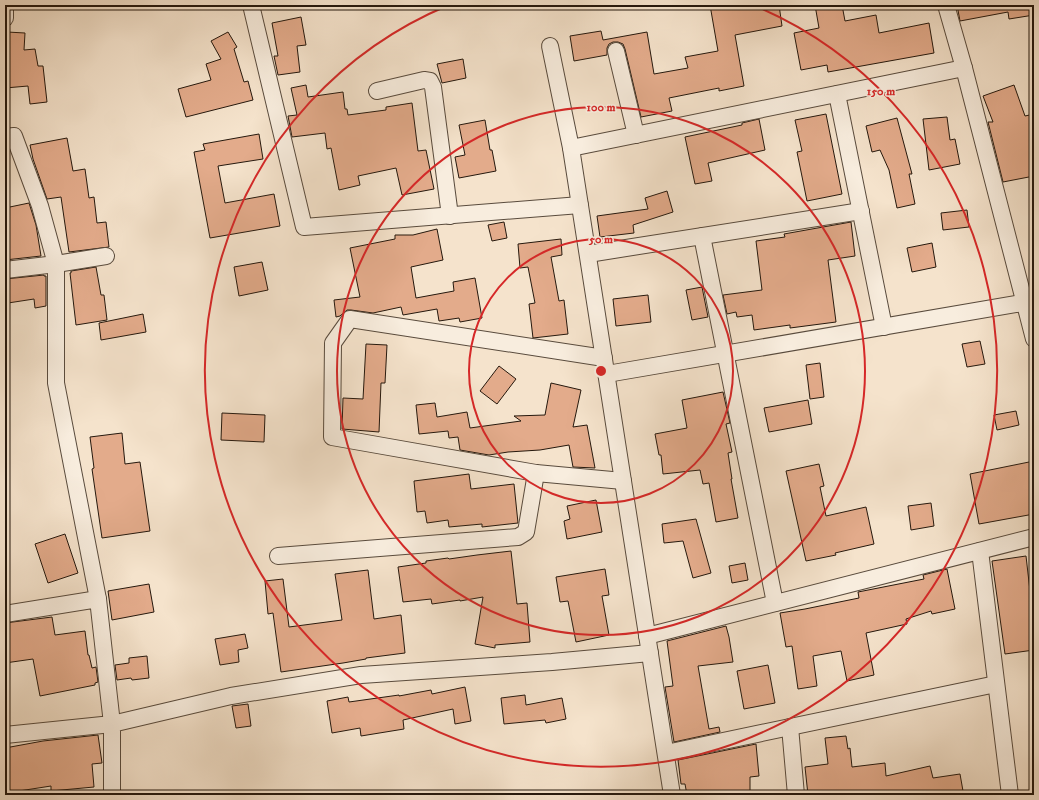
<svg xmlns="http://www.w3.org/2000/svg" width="1039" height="800" viewBox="0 0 1039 800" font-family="'IM FELL DW Pica',serif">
<rect width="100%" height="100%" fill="#f5e3cc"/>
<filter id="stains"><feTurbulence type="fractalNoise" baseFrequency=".005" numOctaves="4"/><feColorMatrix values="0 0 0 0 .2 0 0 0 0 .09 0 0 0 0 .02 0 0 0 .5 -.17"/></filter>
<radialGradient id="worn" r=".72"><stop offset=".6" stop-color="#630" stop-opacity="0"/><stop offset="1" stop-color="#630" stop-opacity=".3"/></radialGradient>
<!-- building -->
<g fill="#e3ab8b" stroke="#25180d">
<polygon points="710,5 779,5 782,26 735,35 744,86 719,91 719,88 669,98 672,111 641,117 625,49 623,44 618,42 613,42 609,44 607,48 607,55 574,61 570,36 601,31 603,40 647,32 654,74 688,68 685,57 718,51"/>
<polygon points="815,5 842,5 845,21 876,15 879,33 929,23 934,53 828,72 827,65 801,70 794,33 819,28"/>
<polygon points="957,5 1034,5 1034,15 1009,19 1008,12 960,21"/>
<polygon points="301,17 306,45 297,46 300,72 278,75 274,56 278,56 272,23"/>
<polygon points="7,32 25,33 24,50 35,49 38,66 43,66 47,102 30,104 28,86 5,88 5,51"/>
<polygon points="228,32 237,47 234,49 244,82 248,81 253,100 186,117 178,89 211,80 206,64 221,59 211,41"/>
<polygon points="463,59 466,78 442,83 437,64"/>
<polygon points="306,85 308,97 343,92 345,109 347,109 348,115 386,110 386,107 412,103 418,151 426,150 434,189 402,195 396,168 358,176 360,185 339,190 331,148 327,149 325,133 292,137 288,116 297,115 291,88"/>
<polygon points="1014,85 1025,116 1034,114 1034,176 1003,182 988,122 993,122 983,96"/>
<polygon points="826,114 842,194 807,201 797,152 802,151 795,120"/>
<polygon points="947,117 950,140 955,139 960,164 929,170 923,119"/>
<polygon points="897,118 912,174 909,174 915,204 897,208 889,170 880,150 872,152 866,126"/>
<polygon points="759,119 765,150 708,163 712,181 695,184 685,137 742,125 742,123"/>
<polygon points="485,120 490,150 492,150 496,171 459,178 455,157 465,155 459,125"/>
<polygon points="259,134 263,159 218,166 225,203 274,194 280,226 210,238 194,152 205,150 203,144"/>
<polygon points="67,138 73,171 85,169 89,198 94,197 97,223 106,222 109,247 69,252 61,197 47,199 33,159 30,145"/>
<polygon points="667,191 673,212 633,225 634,233 600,237 597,216 648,209 645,198"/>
<polygon points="29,203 36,225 41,256 5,260 5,208"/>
<polygon points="967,210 969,227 943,230 941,213"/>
<polygon points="504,222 507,238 492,241 488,225"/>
<polygon points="851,222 855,256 828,260 836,322 790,328 790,325 754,330 752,315 737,317 736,312 727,314 723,295 762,290 756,241 785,237 784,234"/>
<polygon points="437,229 443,260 411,267 416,298 454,291 453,282 475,278 482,318 460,322 459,318 439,321 437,309 403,315 401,307 373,313 351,310 347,310 340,316 336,317 334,300 360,297 350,248 395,239 395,235 413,235"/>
<polygon points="561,239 562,255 551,257 559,301 564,300 568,334 533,338 529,304 535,303 528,267 520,268 518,244"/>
<polygon points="932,243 936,267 912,272 907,248"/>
<polygon points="262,262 268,290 239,296 234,267"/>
<polygon points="96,267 101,295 104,295 107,320 76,325 70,273 71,273 71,271"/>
<polygon points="44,275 44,276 46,276 46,306 35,308 34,299 8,303 5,279"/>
<polygon points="702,287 708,317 692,320 686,290"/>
<polygon points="648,295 651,322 616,326 613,299"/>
<polygon points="143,314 146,332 101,340 99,323"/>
<polygon points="980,341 985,364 967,367 962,344"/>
<polygon points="366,344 387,345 385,383 381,383 379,432 342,429 343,398 363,399"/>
<polygon points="820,363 824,397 810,399 806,365"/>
<polygon points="499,366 516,379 497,404 480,391"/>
<polygon points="551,383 581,390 573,427 587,425 595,468 573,467 569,445 540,450 508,452 489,455 460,450 458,437 449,438 448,431 419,434 416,405 435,403 437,417 467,412 470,428 521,421 514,416 545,415"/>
<polygon points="723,392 730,423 726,424 732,452 728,453 732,479 731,479 738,518 716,522 709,483 703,484 700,470 663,474 661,455 659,455 655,434 687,428 682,400"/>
<polygon points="808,400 812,424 769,432 764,408"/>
<polygon points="1016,411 1019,425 997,430 994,415"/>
<polygon points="222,413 265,415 264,442 221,440"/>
<polygon points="122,433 125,464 140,462 150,531 102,538 92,469 94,468 90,437"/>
<polygon points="1034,461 1034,514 979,524 970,474"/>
<polygon points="819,464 824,486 820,487 826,516 866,507 874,544 835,553 836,555 806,561 786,471"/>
<polygon points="469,474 471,489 514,484 518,523 482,527 482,524 449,527 448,520 427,523 425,511 417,512 414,481"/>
<polygon points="596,500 602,532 567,539 564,521 570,519 567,506"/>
<polygon points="931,503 934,526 911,530 908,506"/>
<polygon points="696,519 711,573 693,578 683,541 664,543 662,524"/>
<polygon points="65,534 78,573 48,583 35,544"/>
<polygon points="511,551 517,604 527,603 530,642 495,645 495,648 475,644 483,597 460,601 460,600 432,604 431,599 403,602 398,567 426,563 426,561 448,558 449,559 477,555"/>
<polygon points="1026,556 1030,591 1034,590 1034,650 1005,654 992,561"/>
<polygon points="745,563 748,580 732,583 729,566"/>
<polygon points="605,569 609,595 602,596 609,635 576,642 568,601 560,602 556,577"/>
<polygon points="947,569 955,609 932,614 931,611 906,619 907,624 866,633 874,675 847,681 841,651 813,656 817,686 798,689 792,646 786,647 780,613 805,609 859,598 858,592 924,579 923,575"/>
<polygon points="368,570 374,619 401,615 405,653 366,658 366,659 343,663 281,672 273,613 268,614 265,581 283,579 289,627 342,620 335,574"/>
<polygon points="149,584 154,612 112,620 108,591"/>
<polygon points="52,617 55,635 85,631 88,655 89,655 92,668 96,667 98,682 95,683 95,685 40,696 33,659 5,663 5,623"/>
<polygon points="726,626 729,637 733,662 698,666 709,729 719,727 720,732 674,742 665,687 673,686 667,641"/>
<polygon points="245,634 248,648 238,650 239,662 220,665 215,639"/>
<polygon points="147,656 149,678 132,680 131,678 117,680 115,665 129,663 129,658"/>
<polygon points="768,665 775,703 744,709 737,671"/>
<polygon points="465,687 471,721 455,724 453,709 403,720 404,729 361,736 360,728 332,733 327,701 348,697 349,702 399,695 399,696 431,690 432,694"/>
<polygon points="525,695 526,705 562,698 566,719 546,723 545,720 504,724 501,698"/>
<polygon points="248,704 251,726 236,728 232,706"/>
<polygon points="98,735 102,763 92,764 94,787 51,791 51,786 6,793 5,785 5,748 43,741"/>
<polygon points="846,736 848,749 850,748 852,767 885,763 886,776 930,766 933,778 960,774 963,791 934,795 808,795 805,767 828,764 825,738"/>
<polygon points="756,744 759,776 750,777 750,795 687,795 685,784 681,784 678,760"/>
</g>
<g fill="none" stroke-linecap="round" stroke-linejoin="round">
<!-- minor casing -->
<g stroke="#594b3d" stroke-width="18">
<g id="minor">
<polyline points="251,5 304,227 580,205"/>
<polyline points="5,18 5,5"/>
<polyline points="550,46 571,148"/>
<polyline points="616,51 636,135"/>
<polyline points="964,68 1034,339"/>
<polyline points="377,91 424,80 430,81 433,87 450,216"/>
<polyline points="837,94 884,327"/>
<polyline points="5,137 14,136 40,206 56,264 56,383 98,599"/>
<polyline points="702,236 775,603"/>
<polyline points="588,254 861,211"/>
<polyline points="5,270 56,264 106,256"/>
<polyline points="604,358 350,319 333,343 332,437 536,473 623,481"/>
<polyline points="607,374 1034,301"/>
<polyline points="980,551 1010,795"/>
<polyline points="278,556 518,537 526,532 536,473"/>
<polyline points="5,614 98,599 112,724 5,735"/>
<polyline points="647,636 1034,537"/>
<polyline points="790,727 796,795"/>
<polyline points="666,753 996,684"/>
<polyline points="112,795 112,724 231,696 361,675 552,662 650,653"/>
<polyline points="672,795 571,148 964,68 946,5"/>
</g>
</g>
<!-- minor -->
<use href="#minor" stroke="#f8edde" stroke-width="16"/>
</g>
<!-- distance rings -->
<g fill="none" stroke="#d62828" stroke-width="2">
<circle cx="601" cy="371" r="132"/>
<circle cx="601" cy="371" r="264"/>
<path d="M753 5A396 396 0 1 1 449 5"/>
</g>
<circle cx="601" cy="371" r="6" fill="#d62828" stroke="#f8edde" stroke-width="2"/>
<g font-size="12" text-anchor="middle" font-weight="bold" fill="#d62828" stroke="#f8edde" stroke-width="3" stroke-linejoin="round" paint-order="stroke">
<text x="881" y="95">150 m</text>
<text x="601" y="111">100 m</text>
<text x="601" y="243">50 m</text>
</g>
<!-- margin -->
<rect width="1039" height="800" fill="none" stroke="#f5e3cc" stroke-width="20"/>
<rect x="6" y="6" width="1027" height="788" fill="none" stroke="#25180d" stroke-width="2"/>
<rect x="10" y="10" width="1019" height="780" fill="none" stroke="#25180d"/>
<rect width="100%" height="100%" filter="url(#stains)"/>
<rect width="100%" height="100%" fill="url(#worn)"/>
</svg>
